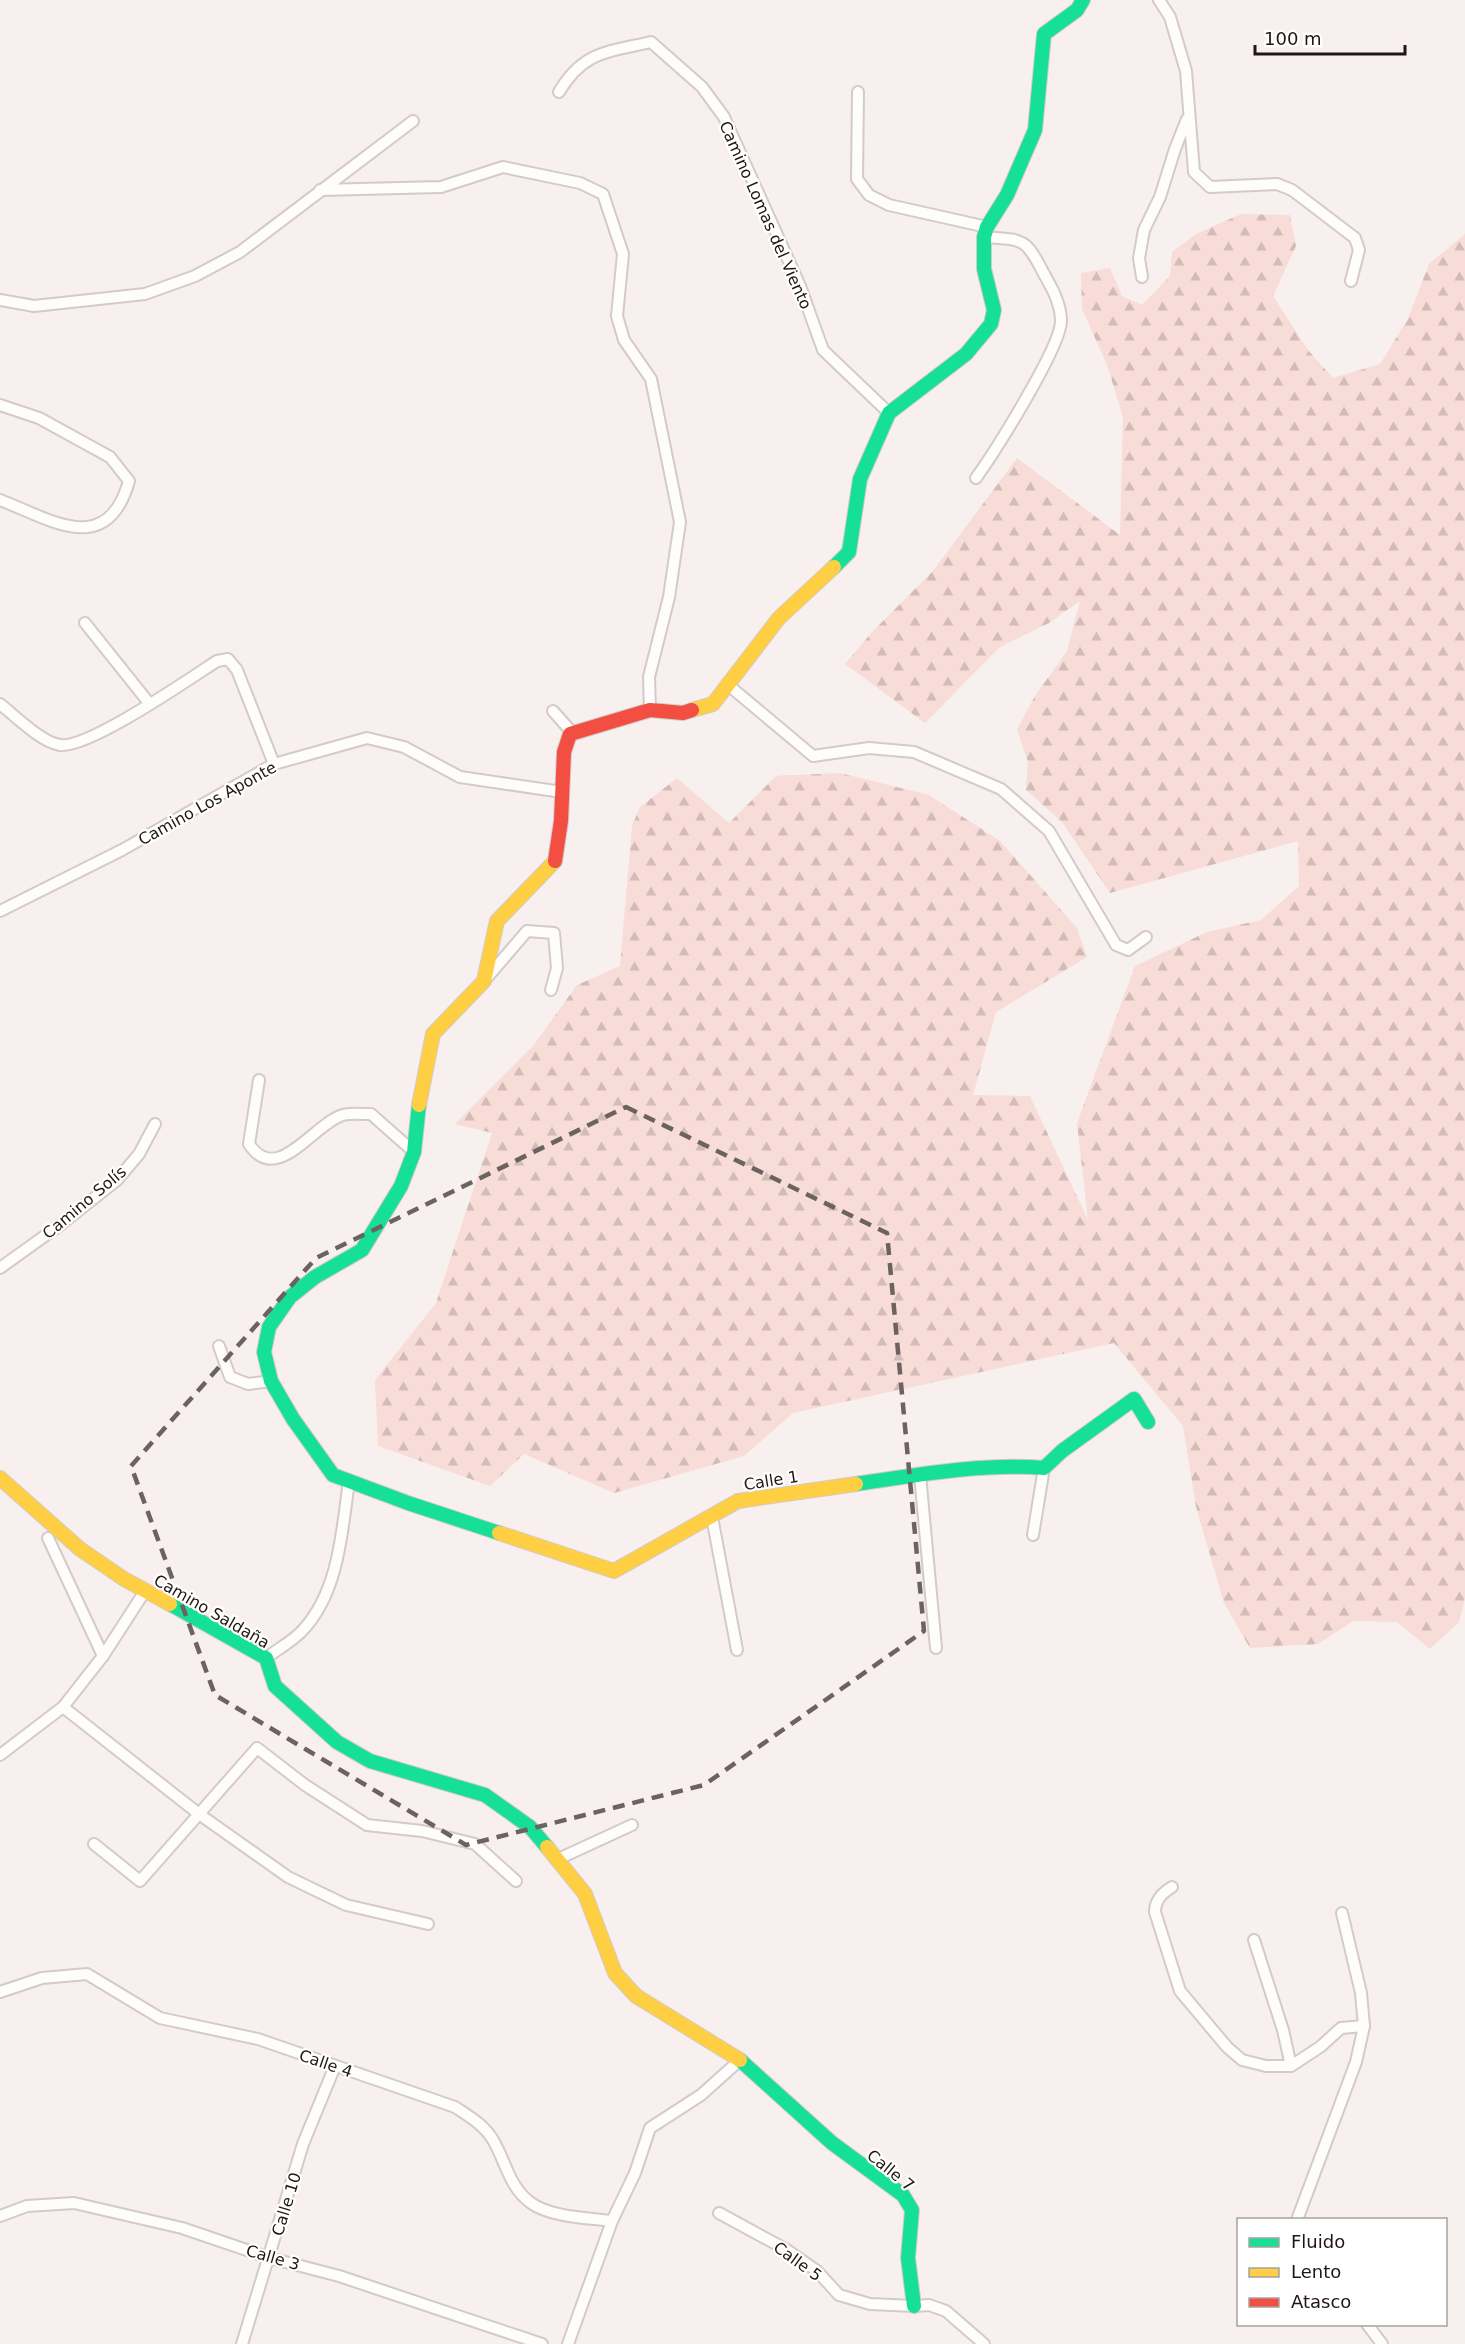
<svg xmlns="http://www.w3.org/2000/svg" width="1465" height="2344" viewBox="0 0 1465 2344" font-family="'DejaVu Sans',sans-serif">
<defs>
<pattern id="forest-firs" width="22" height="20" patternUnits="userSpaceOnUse" patternTransform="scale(1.5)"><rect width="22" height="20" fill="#f7dcd7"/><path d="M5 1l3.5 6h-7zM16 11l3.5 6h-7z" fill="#d3bcb8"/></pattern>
</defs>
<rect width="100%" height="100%" fill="#f8f0ee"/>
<!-- forest -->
<polygon fill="url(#forest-firs)" points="1241,214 1290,215 1296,246 1273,296 1308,350 1333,378 1380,364 1408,319 1429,264 1465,234 1465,1598 1459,1622 1430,1649 1397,1622 1353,1621 1318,1644 1250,1648 1224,1603 1196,1507 1183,1426 1114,1343 793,1413 744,1456 614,1493 524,1454 490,1486 378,1446 375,1380 436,1303 492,1133 455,1124 533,1046 577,985 620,966 632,826 640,807 677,778 729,823 776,776 840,773 929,795 1000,841 1077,928 1087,957 996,1012 973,1095 1030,1096 1088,1220 1077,1123 1135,966 1207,932 1261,920 1299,886 1298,841 1110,893 1062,822 1026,790 1028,762 1017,729 1035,696 1067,651 1080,601 1049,623 1000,647 925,723 845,664 873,631 933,571 1017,458 1120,535 1123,417 1107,365 1082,309 1081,273 1110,268 1122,296 1142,305 1170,276 1172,252 1196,234"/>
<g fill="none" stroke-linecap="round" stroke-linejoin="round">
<!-- street casing -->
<g stroke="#d4cac9" stroke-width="14">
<g id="street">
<polyline points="1159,0 1170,17 1186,71 1194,172 1210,187 1277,184 1292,190 1355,238 1359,250 1351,281"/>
<path d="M 559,92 C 583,51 608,52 651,42 L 702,87 L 724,117 L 800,286 L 823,350 L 889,413"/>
<polyline points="858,92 857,179 869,195 889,205 987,227"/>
<polyline points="320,190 441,187 503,167 580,183 603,194 623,254 617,316 624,340 651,379 680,522 669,597 649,677 650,710"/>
<polyline points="1142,277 1139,258 1144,230 1160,197 1175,149 1187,119"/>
<polyline points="0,300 34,306 145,294 195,276 240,252 413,121"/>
<path d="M 0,405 L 39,418 L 110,457 L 129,481 C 107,559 50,519 0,500"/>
<path d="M 976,478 C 994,453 1061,347 1061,321 C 1061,304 1052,288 1044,274 C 1025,237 1024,240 984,237"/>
<polyline points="85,623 149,703"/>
<polyline points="727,684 813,756 869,748 914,752 1001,789 1049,831 1116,945 1128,950 1146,937"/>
<path d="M 0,704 C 15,716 41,742 60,745 C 88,749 189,679 217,661 L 228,659 L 237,670 L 274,764"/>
<polyline points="553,711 569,729 570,734"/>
<polyline points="0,911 122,850 274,764 367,738 404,747 460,777 562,792"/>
<polyline points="485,980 527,931 554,933 557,968 551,990"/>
<path d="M 259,1080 L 249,1144 C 277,1187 314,1123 343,1115 C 351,1113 362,1114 371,1114 L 414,1152"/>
<polyline points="0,1268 60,1225 117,1180 139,1154 155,1124"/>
<polyline points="219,1346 230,1377 248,1384 271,1381"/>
<polyline points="920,1475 936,1648"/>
<polyline points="712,1517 737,1650"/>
<polyline points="1033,1535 1044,1468"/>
<polyline points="48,1538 103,1656"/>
<path d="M 266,1658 C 278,1649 293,1641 303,1630 C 339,1591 342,1531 349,1481"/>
<polyline points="63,1707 199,1814 288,1877 346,1905 428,1924"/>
<polyline points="0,1755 63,1707 103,1656 145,1591"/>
<polyline points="94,1844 140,1881 257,1748 305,1785 367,1825 422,1831 475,1844 516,1881"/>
<polyline points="556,1860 632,1825"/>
<path d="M 1172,1887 C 1162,1893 1155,1900 1155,1912 L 1180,1991 L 1227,2047 L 1242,2060 L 1266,2066 L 1291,2066 L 1320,2047 L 1341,2028 L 1364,2026"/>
<polyline points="1254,1940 1283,2030 1291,2066"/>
<path d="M 0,1992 L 42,1978 L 87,1974 L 160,2018 L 258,2039 L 455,2107 C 470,2117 484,2125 493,2140 C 506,2162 509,2187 531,2203 C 550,2217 589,2218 612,2221"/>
<polyline points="719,2213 787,2250 817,2271 839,2295 870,2304 914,2306 929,2305 946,2311 984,2344"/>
<polyline points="0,2216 27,2206 74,2203 182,2228 270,2258 339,2276 542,2344"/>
<polyline points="1297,2220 1356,2062 1364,2026 1361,1993 1342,1913"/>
<polyline points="1367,2324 1382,2344"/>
<polyline points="242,2344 303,2144 335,2066"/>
<polyline points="568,2344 612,2221 635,2173 650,2128 701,2095 740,2060"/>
</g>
</g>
<!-- fast casing -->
<g stroke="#d4cac9" stroke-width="16">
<g id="fast">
<polyline points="834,567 849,552 860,479 889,413 966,354 991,324 994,310 984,269 984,237 987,227 1007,195 1035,130 1044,34 1077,10 1083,0"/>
<polyline points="419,1105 414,1152 401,1186 362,1250 315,1277 290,1297 269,1327 264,1352 271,1381 293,1419 333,1475 408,1503 499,1533"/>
<path d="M 856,1484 C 917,1475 982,1463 1044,1468 L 1062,1451 L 1134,1399 L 1148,1422"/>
<polyline points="170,1604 266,1658 275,1686 337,1742 370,1761 485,1795 530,1827 547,1847"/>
<polyline points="740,2060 832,2143 903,2195 912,2210 908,2258 914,2306"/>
</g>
</g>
<!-- slow casing -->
<g stroke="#d4cac9" stroke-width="16">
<g id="slow">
<polyline points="692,710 713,704 779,618 834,567"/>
<polyline points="419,1105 433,1034 484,981 497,921 555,861"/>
<polyline points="0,1478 80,1549 124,1579 170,1604"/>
<polyline points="499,1533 614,1571 738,1501 856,1484"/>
<polyline points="547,1847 585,1894 615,1973 636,1996 740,2060"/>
</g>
</g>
<!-- jam casing -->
<g stroke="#d4cac9" stroke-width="16">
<polyline id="jam" points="555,861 561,821 564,752 570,734 650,710 683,713 692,710"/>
</g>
<!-- street -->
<use href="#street" stroke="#fefdfc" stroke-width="10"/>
<!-- fast -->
<use href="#fast" stroke="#16e098" stroke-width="14"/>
<!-- slow -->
<use href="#slow" stroke="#ffcf43" stroke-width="14"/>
<!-- jam -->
<use href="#jam" stroke="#f24e42" stroke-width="14"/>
</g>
<!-- marked area -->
<path fill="none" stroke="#6c6260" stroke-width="4.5" stroke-dasharray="12 8" stroke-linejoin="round" d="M 626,1107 L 887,1233 L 924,1631 L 704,1785 L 466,1845 L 215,1695 L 131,1466 L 316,1258 Z"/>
<g text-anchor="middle" stroke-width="4.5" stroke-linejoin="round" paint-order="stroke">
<!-- street labels -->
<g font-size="16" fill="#211614" stroke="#fff">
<text transform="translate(766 215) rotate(66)" y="6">Camino Lomas del Viento</text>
<text transform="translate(207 803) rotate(-29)" y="6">Camino Los Aponte</text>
<text transform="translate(84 1202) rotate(-40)" y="6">Camino Solís</text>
<text transform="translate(771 1480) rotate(-9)" y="6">Calle 1</text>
<text transform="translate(212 1611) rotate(30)" y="6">Camino Saldaña</text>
<text transform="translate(326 2063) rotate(19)" y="6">Calle 4</text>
<text transform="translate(891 2170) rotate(39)" y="6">Calle 7</text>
<text transform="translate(286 2204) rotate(-73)" y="6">Calle 10</text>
<text transform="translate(273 2257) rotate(16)" y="6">Calle 3</text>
<text transform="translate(798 2261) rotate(36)" y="6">Calle 5</text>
</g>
</g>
<!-- legend -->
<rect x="1237" y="2218" width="210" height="108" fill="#ffffff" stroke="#a6a2a1" stroke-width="1.5"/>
<rect x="1249" y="2238" width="30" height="9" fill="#16e098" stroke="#a6a2a1" stroke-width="1.5"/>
<text x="1291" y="2248" font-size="18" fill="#211614">Fluido</text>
<rect x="1249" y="2268" width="30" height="9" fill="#ffcf43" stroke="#a6a2a1" stroke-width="1.5"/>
<text x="1291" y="2278" font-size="18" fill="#211614">Lento</text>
<rect x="1249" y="2298" width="30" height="9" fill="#f24e42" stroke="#a6a2a1" stroke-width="1.5"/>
<text x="1291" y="2308" font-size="18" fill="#211614">Atasco</text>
<!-- scale -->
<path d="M1255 45v9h150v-9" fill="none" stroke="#211614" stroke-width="3"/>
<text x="1264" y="45" font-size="18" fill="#211614" stroke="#ffffff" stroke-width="4.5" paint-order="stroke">100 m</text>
</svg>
